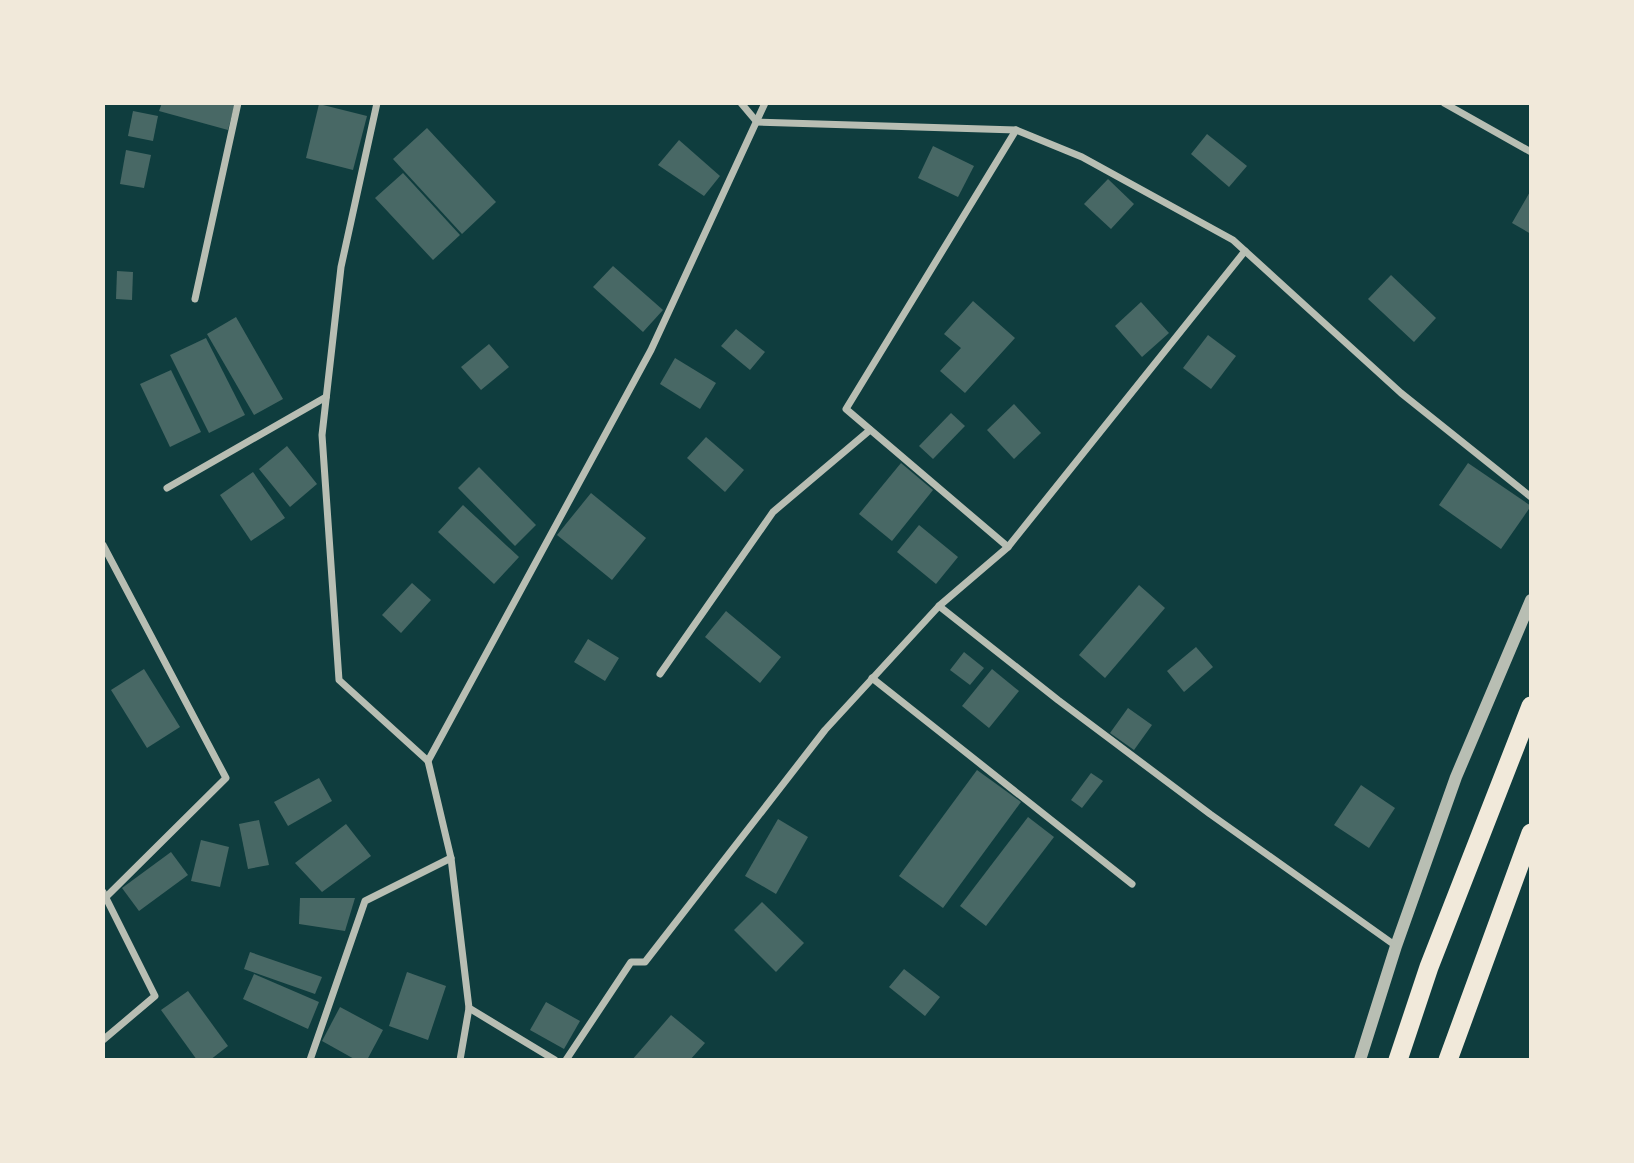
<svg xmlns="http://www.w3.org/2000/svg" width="1634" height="1163" viewBox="0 0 1634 1163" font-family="Arial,sans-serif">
<rect width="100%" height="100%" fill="#0f3d3e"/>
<!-- building -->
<g fill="#486865">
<polygon points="162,103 235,103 228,130 159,111"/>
<polygon points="319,104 367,116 353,170 306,158"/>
<polygon points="133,111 158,116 153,141 128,136"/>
<polygon points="427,128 496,202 462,234 393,159"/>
<polygon points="1207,134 1247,166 1229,187 1191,154"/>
<polygon points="679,140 720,176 704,196 658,165"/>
<polygon points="933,146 974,166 958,197 918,178"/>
<polygon points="126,150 151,155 144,188 120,184"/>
<polygon points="403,173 460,235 433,260 375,198"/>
<polygon points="1108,179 1134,204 1111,229 1084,204"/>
<polygon points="1531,190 1531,234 1512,223"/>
<polygon points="613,266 663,310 643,332 593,287"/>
<polygon points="117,271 133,272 132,300 116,299"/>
<polygon points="1391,275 1436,318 1414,342 1368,299"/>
<polygon points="973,301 1015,338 965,393 940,371 961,348 944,334"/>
<polygon points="1141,302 1169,333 1142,357 1115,326"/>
<polygon points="236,317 283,399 254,415 207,334"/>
<polygon points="736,329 765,352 750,370 721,346"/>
<polygon points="1208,335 1236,356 1211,389 1183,368"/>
<polygon points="206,338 245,415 209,433 170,355"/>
<polygon points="489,344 509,367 481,390 461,367"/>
<polygon points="675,358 716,383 700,409 660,384"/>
<polygon points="171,370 201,432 170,447 140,384"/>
<polygon points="1014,404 1041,433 1014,459 987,430"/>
<polygon points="951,413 965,426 933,459 919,446"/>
<polygon points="706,437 744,470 725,492 687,458"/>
<polygon points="287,446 317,484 290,507 259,469"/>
<polygon points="901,463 933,490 892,541 859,514"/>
<polygon points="1468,463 1531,506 1501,549 1439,505"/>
<polygon points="479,467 536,525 515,546 458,488"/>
<polygon points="253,472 285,518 251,541 220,495"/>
<polygon points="591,493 646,538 612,580 557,535"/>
<polygon points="463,505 519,557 494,584 438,532"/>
<polygon points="919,525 958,557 936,584 897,552"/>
<polygon points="412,583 431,600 401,633 382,615"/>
<polygon points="1139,585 1165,608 1105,678 1079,655"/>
<polygon points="726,611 781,657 760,683 705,637"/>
<polygon points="588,639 619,658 605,681 574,662"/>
<polygon points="1196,647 1213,667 1184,692 1167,671"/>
<polygon points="964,652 984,668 970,685 950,670"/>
<polygon points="144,669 180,727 147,748 111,690"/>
<polygon points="992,669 1019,691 989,728 962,706"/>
<polygon points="1128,708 1152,725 1134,750 1110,733"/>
<polygon points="977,770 1021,802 943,908 899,876"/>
<polygon points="1091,773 1103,781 1082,808 1071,800"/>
<polygon points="319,778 332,801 288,826 274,802"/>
<polygon points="1361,785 1395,808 1369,848 1334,825"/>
<polygon points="1028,817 1054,837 986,926 960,906"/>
<polygon points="778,819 808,837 776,894 745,876"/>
<polygon points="259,820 269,865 248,869 239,824"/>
<polygon points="346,824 371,856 322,892 295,863"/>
<polygon points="201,840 229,847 220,887 191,881"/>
<polygon points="171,852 188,875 139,911 122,888"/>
<polygon points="300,898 355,898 345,931 299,924"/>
<polygon points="762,902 804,943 776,972 734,930"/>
<polygon points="250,952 322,977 315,994 244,969"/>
<polygon points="904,969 940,997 925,1016 889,987"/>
<polygon points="407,972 446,986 428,1040 389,1026"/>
<polygon points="254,974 319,1002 308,1029 243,999"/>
<polygon points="188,991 228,1046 210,1060 197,1060 161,1010"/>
<polygon points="546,1002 580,1021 564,1049 530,1030"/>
<polygon points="340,1007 383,1030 367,1060 356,1060 322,1041"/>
<polygon points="671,1015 705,1043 690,1060 632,1060"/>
</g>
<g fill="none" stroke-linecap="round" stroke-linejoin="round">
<!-- minor -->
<g stroke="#b8beb3" stroke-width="7">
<polyline points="377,103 341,267 322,435 339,680 428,761 451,858 469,1008 555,1060"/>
<polyline points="741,103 757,122 1016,130 1082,157 1233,240 1401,393 1531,497"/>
<polyline points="1444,103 1531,152"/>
<polyline points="195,299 238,103"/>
<polyline points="167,488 326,397"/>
<polyline points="103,545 226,778 106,897"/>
<polyline points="1008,547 846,409 1016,130"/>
<polyline points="939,606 1058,700 1210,814 1396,946"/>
<polyline points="660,674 773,512 870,430"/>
<polyline points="872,678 1132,884"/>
<polyline points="428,761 651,350 765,103"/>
<polyline points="103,892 155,996 103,1040"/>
<polyline points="310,1060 365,901 451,858"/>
<polyline points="460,1060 469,1008"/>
<polyline points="566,1060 631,962 645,962 825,730 939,606 1008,547 1245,251"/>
</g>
<!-- tertiary -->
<polyline stroke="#b8beb3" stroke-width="12" points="1360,1060 1396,946 1456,777 1531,600"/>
<!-- trunk -->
<g stroke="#f1e9da" stroke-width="19">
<polyline points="1398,1060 1429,967 1531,706"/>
<polyline points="1448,1060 1531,833"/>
</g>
</g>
<!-- border -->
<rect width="1634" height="1163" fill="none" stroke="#f1e9da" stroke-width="210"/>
</svg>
